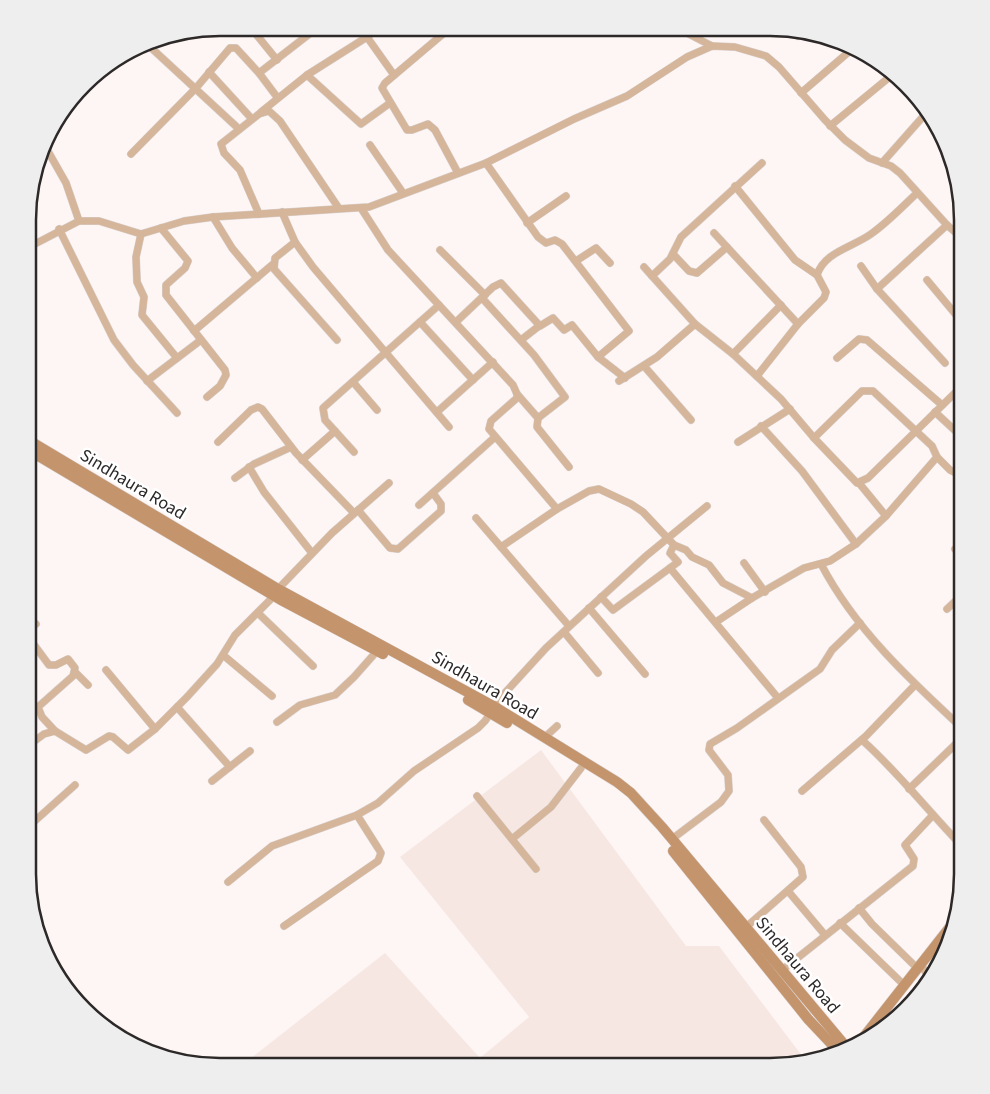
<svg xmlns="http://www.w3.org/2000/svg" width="990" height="1094" viewBox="0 0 990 1094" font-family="'Source Sans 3',sans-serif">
<rect width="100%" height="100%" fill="#fef6f4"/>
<!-- built -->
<polygon fill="#f7e7e2" points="541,750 686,946 719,946 806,1061 783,1066 241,1066 385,953 480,1058 529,1017 400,857"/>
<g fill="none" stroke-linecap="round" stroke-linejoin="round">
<!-- street casing -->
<g stroke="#d8d1cf" stroke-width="8">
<g id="street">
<polyline points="251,28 277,60"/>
<polyline points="450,28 385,83 382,88 407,130 412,130 428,124 435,130 458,173"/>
<polyline points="679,29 712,46"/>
<polyline points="792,29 798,36"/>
<polyline points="367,37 394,75"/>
<polyline points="147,44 239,129"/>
<polyline points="209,72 252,119"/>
<polyline points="259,73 277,97"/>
<polyline points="307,75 361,124 390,103"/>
<polyline points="801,93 851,50"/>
<polyline points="261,112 307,75 367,37 378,28"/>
<polyline points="830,126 892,75"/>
<polyline points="370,145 403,193"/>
<polyline points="45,146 66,183 79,221"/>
<polyline points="131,154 196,88 230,48 236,48 259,73 317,28"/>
<polyline points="882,163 928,111"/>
<polyline points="735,186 795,260 817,275"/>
<polyline points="361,208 388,250 513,385 517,394 517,398 491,421 489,429 557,509"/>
<polyline points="282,212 295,242 313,267 449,427"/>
<polyline points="259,214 240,170 224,153 221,144 259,114 269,111 280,121 338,207"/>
<polyline points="213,217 232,248 257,278"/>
<polyline points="527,223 566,196"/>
<polyline points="161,228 188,261 185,268 166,285 166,295 225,370 226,375 220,386 207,397"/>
<polyline points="59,229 114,340 133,365 177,413"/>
<polyline points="714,233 798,324"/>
<polyline points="141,234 136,257 137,282 144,297 142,315 177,358"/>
<polyline points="295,242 275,258 274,269 337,340"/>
<polyline points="31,246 79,221 99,221 141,234 184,221 213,217 369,207 486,163 574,119 627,96 687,57 712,46 735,47 766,56 779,67 825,120 845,140 869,158 891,166 900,173 947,225 962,238"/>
<polyline points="440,250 485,295"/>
<polyline points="673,254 689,271 697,273 727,247"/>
<polyline points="576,261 596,248 610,263"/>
<polyline points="861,266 877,289 945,363"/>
<polyline points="644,267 695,324 733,354 781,399 814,438 857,483 868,478 962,386"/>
<polyline points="652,276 670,259 681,237 762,163"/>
<polyline points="927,280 962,322"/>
<polyline points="877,289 947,225"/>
<polyline points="482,298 534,355 565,397 538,418"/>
<polyline points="420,322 473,380"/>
<polyline points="456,322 493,287 501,283 540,326 553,318 564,330 572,325 598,357 629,331 562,244 555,240 546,243 538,237 486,163"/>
<polyline points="194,331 272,265"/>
<polyline points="521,340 539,326"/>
<polyline points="733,354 781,305"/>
<polyline points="598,357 625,378"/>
<polyline points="837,358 859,339 867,340 942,405"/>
<polyline points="644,366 691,420"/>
<path d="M 757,376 L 798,324 L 824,298 L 826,292 L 817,275 C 824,252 853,247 871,234 C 888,222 902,207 917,193"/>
<polyline points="147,381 201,340"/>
<polyline points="619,381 657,357 695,324"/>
<polyline points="353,382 377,410"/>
<polyline points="517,394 538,418 537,427 569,467"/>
<polyline points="437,412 493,362"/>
<polyline points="935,412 962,437"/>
<polyline points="761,426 802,471 856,544"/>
<polyline points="218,442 251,410 258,407 262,409 296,453 354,513"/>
<polyline points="738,442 790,409"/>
<polyline points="354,452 325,420 323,408 439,305"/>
<polyline points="937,457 950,470 962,476"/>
<polyline points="302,460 335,431"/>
<polyline points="249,467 264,492 312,553"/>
<polyline points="235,478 254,464 291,447"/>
<polyline points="859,483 886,516"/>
<polyline points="419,505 495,437"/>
<polyline points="358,510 390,548 398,549 441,511 441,504 433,493"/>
<polyline points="476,518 569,626"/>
<polyline points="501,547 557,509 589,491 599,489 631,504 643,512 674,545 686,550 692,557 709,565 723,583 752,598"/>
<polyline points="955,549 962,557"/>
<polyline points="744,563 765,592"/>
<path d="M 821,564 C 855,629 909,679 962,728"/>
<polyline points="670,568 678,562 670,553 674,545"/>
<polyline points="278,589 332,533 389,483"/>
<polyline points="601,597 613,610 670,568 778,698"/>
<polyline points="589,608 645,674"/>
<polyline points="947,609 962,595"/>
<polyline points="258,613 313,666"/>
<polyline points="716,622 752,598 804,568 830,561 856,544 886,516 937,457 932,446 873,391 862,391 814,438"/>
<polyline points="29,629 36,624"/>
<polyline points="564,632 598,673"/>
<polyline points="29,638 49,665 56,665 68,659 75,668 73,676 38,707 42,717 55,731"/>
<polyline points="223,655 272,696"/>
<polyline points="106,670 155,729"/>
<polyline points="75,672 88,685"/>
<polyline points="177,707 230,767"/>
<polyline points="277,722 300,705 335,695 354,677 377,651"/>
<polyline points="544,738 557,726"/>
<path d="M 862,740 C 898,772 928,811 962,846"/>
<polyline points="29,745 44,734 55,731 86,750 109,736 113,737 128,750 155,729 187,697 217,664 235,635 274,596"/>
<polyline points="212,781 250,751"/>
<polyline points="909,789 962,738"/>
<polyline points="802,791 866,736 915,685"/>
<polyline points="477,796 536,869"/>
<polyline points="28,827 75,785"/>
<polyline points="512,839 551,807 581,768"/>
<polyline points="672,839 721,802 729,791 728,775 709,750 710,744 737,728 820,669 832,650 860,623"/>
<polyline points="228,882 272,846 357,815 378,803 414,771 478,728 485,721 503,695 546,648 646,556 707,506"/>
<polyline points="788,891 825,935"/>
<polyline points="859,908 872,924 917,968"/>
<polyline points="840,923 904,985"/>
<polyline points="284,926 378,861 381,853 378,848 357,815"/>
<polyline points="745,928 803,877 801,867 764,820"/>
<polyline points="920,963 929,978"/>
<polyline points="781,971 913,866 914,859 905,845 933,815"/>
<polyline points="881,1015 881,1030"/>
</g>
</g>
<!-- secondary casing -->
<g stroke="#d8d1cf" stroke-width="11">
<g id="secondary">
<polyline points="30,441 278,589 495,707 617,782 631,793 662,827 848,1049"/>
<polyline points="30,451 281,600 383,654"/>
<polyline points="468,700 507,723"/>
<polyline points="673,851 808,1019 840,1053"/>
<polyline points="859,1043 950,927"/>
</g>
</g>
<!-- street -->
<use href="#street" stroke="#d6b69b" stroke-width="7"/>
<!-- secondary -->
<use href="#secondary" stroke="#c4946d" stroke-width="10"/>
</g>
<g text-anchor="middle" stroke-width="5" stroke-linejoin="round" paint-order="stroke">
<!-- street labels -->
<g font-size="18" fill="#2c2928" stroke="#fff">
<text transform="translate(133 484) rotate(31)" y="6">Sindhaura Road</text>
<text transform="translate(485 685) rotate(30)" y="6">Sindhaura Road</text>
<text transform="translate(798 965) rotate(50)" y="6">Sindhaura Road</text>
</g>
</g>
<!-- crop -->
<path d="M0 0H990V1094H0ZM220 36H770A184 184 0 0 1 954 220V874A184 184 0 0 1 770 1058H220A184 184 0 0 1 36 874V220A184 184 0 0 1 220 36Z" fill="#eee" fill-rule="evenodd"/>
<path fill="none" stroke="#2c2928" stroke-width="2.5" d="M220 36H770A184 184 0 0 1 954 220V874A184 184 0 0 1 770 1058H220A184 184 0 0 1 36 874V220A184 184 0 0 1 220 36Z"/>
</svg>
